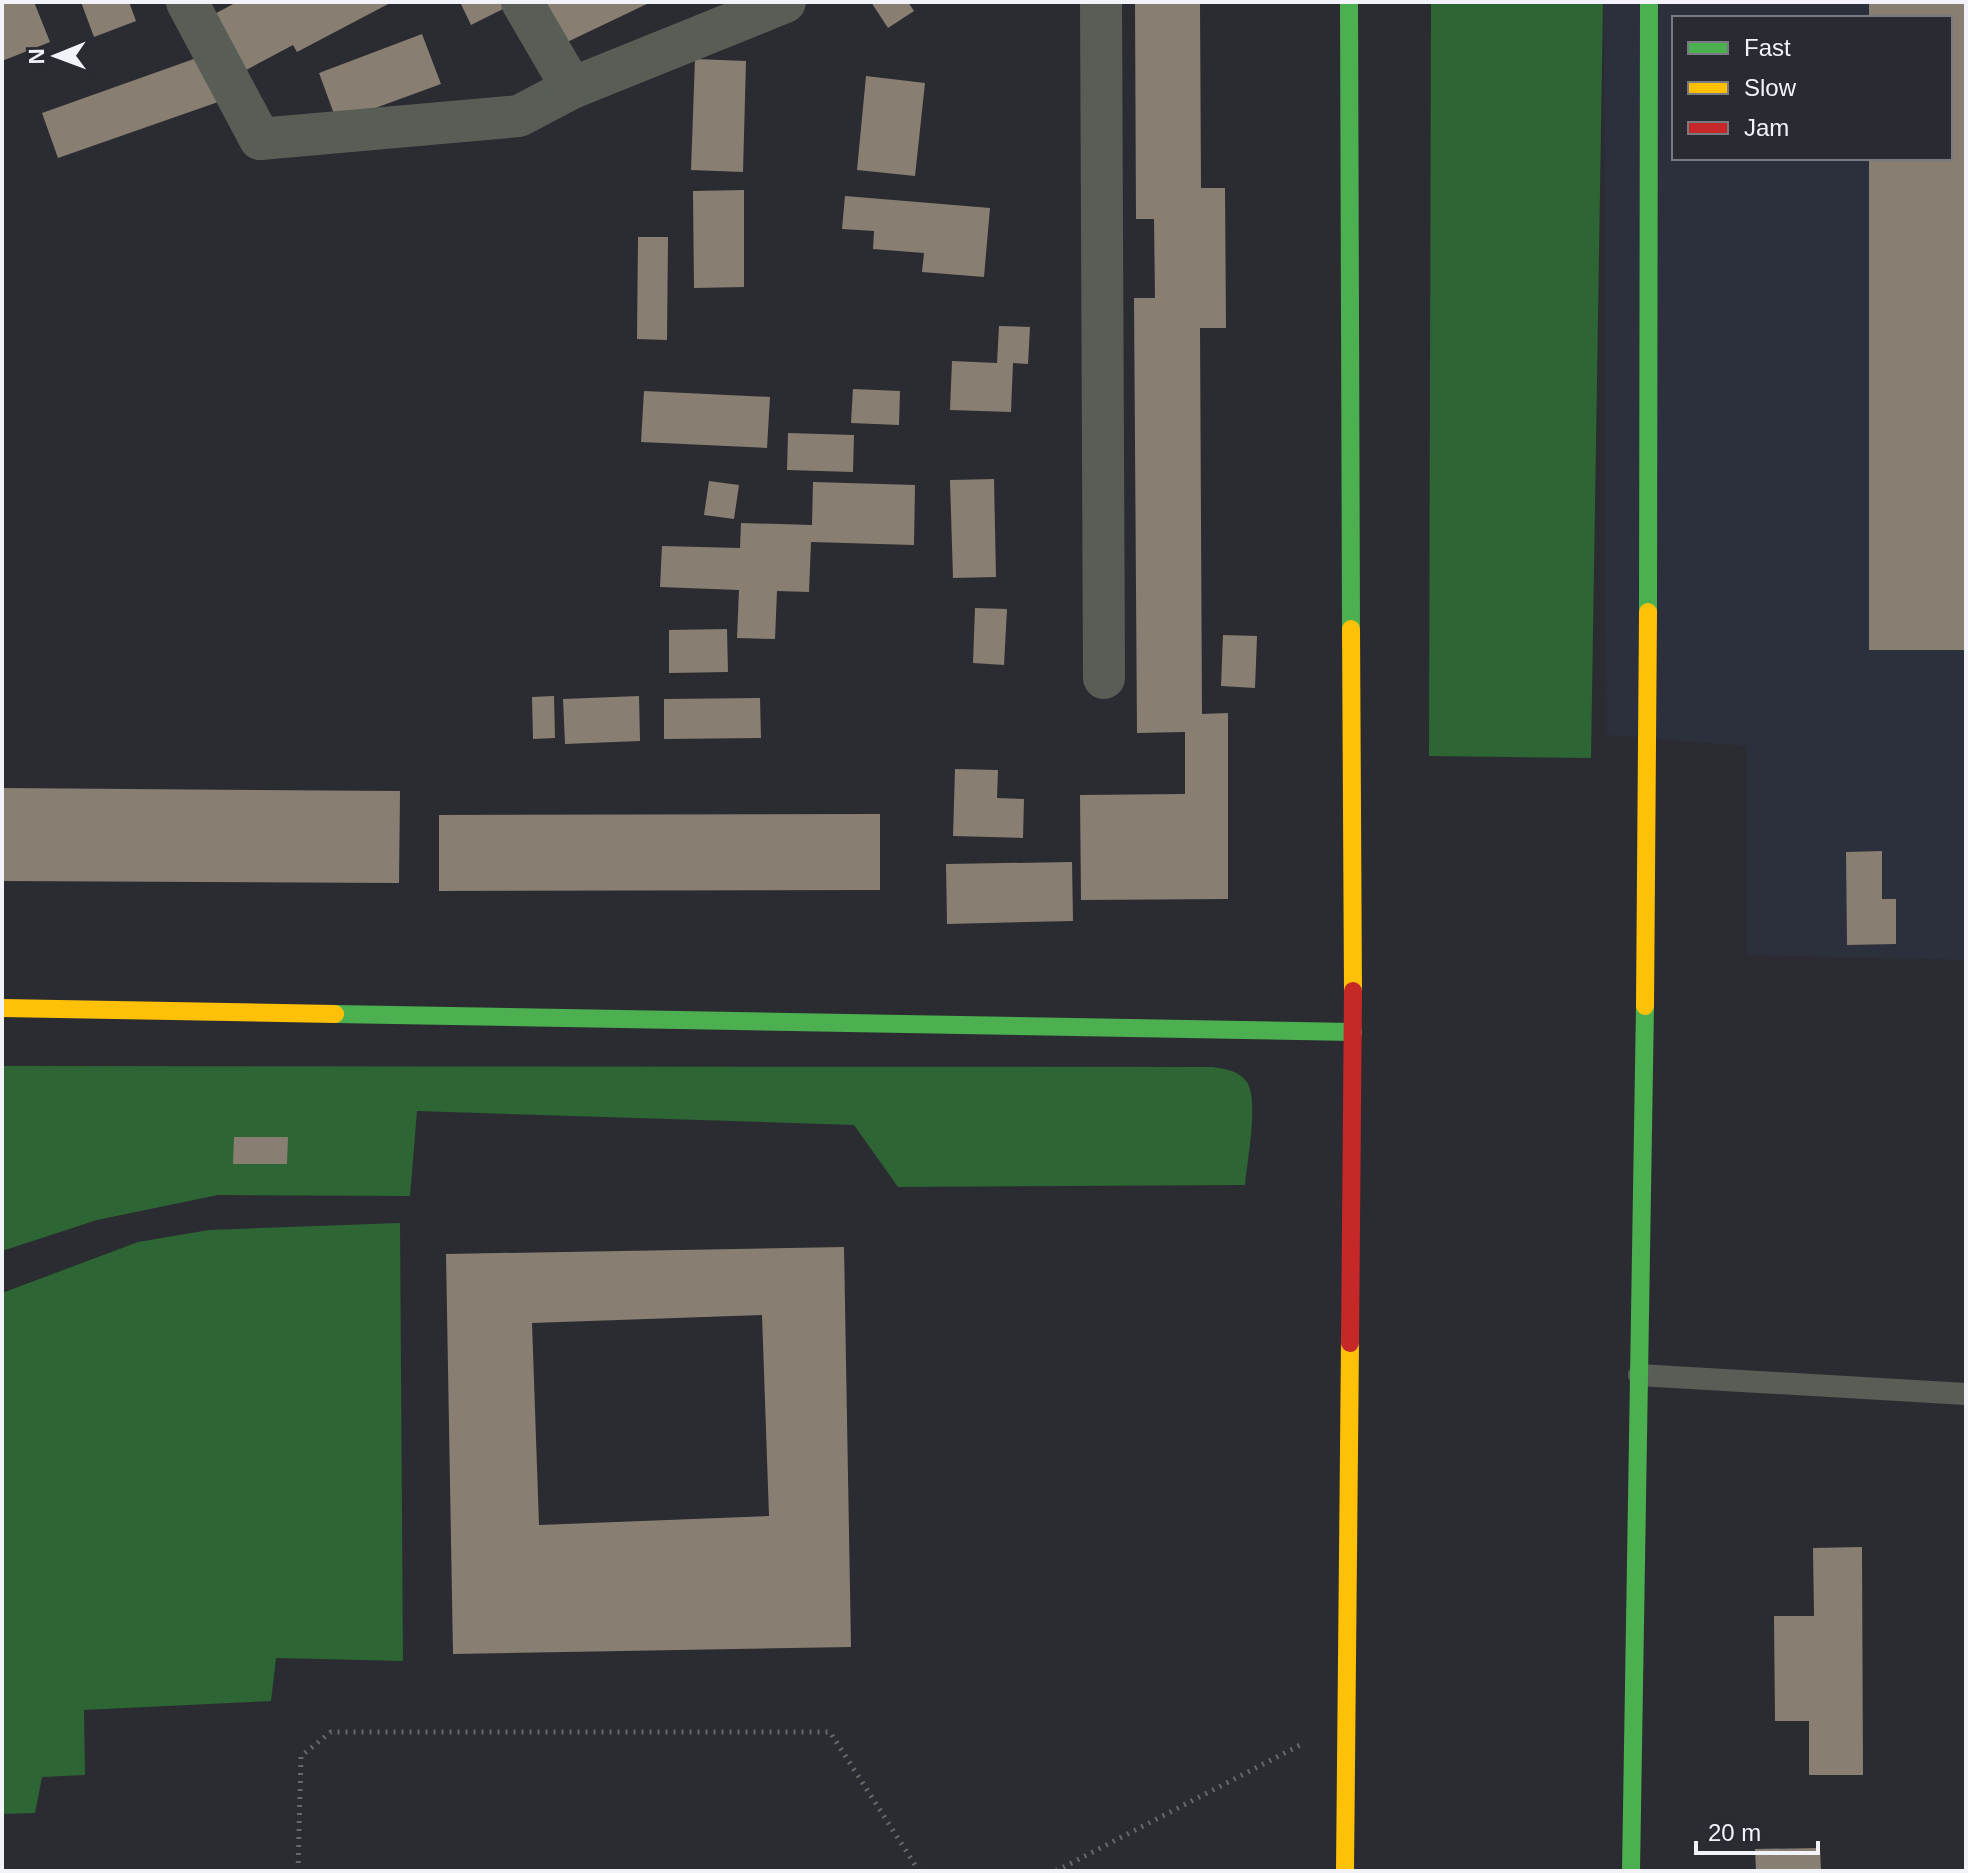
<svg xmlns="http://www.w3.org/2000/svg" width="1968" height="1873" viewBox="0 0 1968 1873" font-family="Arial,sans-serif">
<rect width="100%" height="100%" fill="#2b2c31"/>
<!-- built -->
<path fill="#2c2f3c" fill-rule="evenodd" d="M 1604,2 L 1966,2 L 1966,960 L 1747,955 L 1746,746 L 1606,735 ZM 1674,18 L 1950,18 L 1950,158 L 1674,158 Z"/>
<!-- forest -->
<g fill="#2d6534">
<polygon points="1431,2 1603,2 1591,758 1429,756"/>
<path d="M 2,1066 L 1212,1067 C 1225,1069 1238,1070 1247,1082 C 1259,1101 1247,1161 1245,1185 L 898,1187 L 854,1125 L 417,1111 L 410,1196 L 218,1195 L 97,1220 L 2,1251 Z"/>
<polygon points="400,1223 403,1661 276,1658 271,1701 84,1710 85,1775 42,1777 35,1813 2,1814 2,1293 138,1242 209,1230"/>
</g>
<!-- building -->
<g fill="#887e72" fill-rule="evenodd">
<polygon points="7,2 34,2 50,42 2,61 2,4"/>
<polygon points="81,2 129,2 136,21 94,37"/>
<polygon points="237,2 392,2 297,52 293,45 235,76 205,19"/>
<polygon points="460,2 501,2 505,8 471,25"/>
<polygon points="541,2 651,2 561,45"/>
<polygon points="871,2 908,2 914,11 888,28"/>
<polygon points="1135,2 1200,2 1201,188 1225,188 1226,328 1200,328 1202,714 1228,713 1228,899 1081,900 1080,795 1185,794 1185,732 1137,733 1134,298 1155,298 1154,219 1136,219"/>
<polygon points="1869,2 1966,2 1966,650 1869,650 1869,158 1950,158 1950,18 1869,18"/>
<polygon points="422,34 441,84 337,122 319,73"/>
<polygon points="205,55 221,101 58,158 42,113"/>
<polygon points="695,59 746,61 743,172 691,170"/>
<polygon points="866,76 925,83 915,176 857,170"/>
<polygon points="744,190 744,287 694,288 693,191"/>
<polygon points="845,196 990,208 984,277 922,272 924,253 873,249 874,231 842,229"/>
<polygon points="638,237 668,237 667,340 637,339"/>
<polygon points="999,326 1030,327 1028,364 1013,363 1011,412 950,410 952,361 997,363"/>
<polygon points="853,389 900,391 899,425 851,423"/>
<polygon points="644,391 770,397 767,448 641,442"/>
<polygon points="788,433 854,435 853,472 787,470"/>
<polygon points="994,479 996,577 953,578 950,480"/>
<polygon points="709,481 739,485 734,519 704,515"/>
<polygon points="813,482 915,485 914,545 811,542 809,592 777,591 775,639 737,638 739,590 660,587 662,546 740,548 741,523 812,525"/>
<polygon points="975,608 1007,609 1004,665 973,663"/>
<polygon points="727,629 728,672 669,673 669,630"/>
<polygon points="1223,635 1257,636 1255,688 1221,686"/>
<polygon points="554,696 555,738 533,739 532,697"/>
<polygon points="639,696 640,741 565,744 563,699"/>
<polygon points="760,698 761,738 664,739 664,699"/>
<polygon points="955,769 998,770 997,798 1024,799 1023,838 953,836"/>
<polygon points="2,788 400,791 399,883 2,881"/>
<polygon points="880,814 880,890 439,891 439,815"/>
<polygon points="1882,851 1882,899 1896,899 1896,944 1847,945 1846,852"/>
<polygon points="1072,862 1073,921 947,924 946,864"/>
<polygon points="234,1137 288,1137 287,1164 233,1164"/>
<path d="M 844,1247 L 851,1647 L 453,1654 L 446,1254 ZM 762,1315 L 769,1516 L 539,1525 L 532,1323 Z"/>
<polygon points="1862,1547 1863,1775 1809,1775 1809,1721 1775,1721 1774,1616 1814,1616 1813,1548"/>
<polygon points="1820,1848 1821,1871 1756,1871 1755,1849"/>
</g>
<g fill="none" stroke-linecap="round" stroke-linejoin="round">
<!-- path -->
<g stroke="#666967" stroke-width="5" stroke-dasharray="2 6" stroke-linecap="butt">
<polyline points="298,1871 301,1756 331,1732 830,1732 919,1871"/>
<polyline points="1056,1871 1304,1743"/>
</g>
<!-- lane -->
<polyline stroke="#585e56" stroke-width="22" points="1639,1375 1966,1394"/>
<!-- street -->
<g stroke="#585e56" stroke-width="42">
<polyline points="187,2 260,139 519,116 572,88 785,2"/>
<polyline points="522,2 572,88"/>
<polyline points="1101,2 1104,678"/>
</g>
<!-- fast -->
<g stroke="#4caf50" stroke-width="18">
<polyline points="1349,2 1351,629"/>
<polyline points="1648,612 1649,2"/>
<polyline points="335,1014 1353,1032"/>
<polyline points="1631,1871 1645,1006"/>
</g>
<!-- slow -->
<g stroke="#ffc107" stroke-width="18">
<polyline points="1351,629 1353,991"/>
<polyline points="1645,1006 1648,612"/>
<polyline points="2,1008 335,1014"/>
<polyline points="1345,1871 1350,1343"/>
</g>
<!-- jam -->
<polyline stroke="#c62828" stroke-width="18" points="1350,1343 1353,991"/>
</g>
<!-- border -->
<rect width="1968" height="1873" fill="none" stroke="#f1f3f9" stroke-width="8"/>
<!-- legend -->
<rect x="1672" y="16" width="280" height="144" fill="#292b33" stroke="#797b82" stroke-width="2"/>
<rect x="1688" y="42" width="40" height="12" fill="#4caf50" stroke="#797b82" stroke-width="2"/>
<text x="1744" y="56" font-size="24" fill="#f1f3f9">Fast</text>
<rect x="1688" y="82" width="40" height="12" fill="#ffc107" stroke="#797b82" stroke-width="2"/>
<text x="1744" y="96" font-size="24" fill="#f1f3f9">Slow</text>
<rect x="1688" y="122" width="40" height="12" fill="#c62828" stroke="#797b82" stroke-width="2"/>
<text x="1744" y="136" font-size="24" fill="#f1f3f9">Jam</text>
<!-- north arrow -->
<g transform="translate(56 56) rotate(269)" stroke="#292b33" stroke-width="6" paint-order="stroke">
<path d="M0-6L14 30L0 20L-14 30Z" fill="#f1f3f9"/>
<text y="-12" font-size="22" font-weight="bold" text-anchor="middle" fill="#f1f3f9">N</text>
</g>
<!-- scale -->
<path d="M1696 1841v12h122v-12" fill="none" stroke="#f1f3f9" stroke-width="4"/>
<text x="1708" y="1841" font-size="24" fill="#f1f3f9" stroke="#292b33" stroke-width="6" paint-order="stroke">20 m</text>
</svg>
